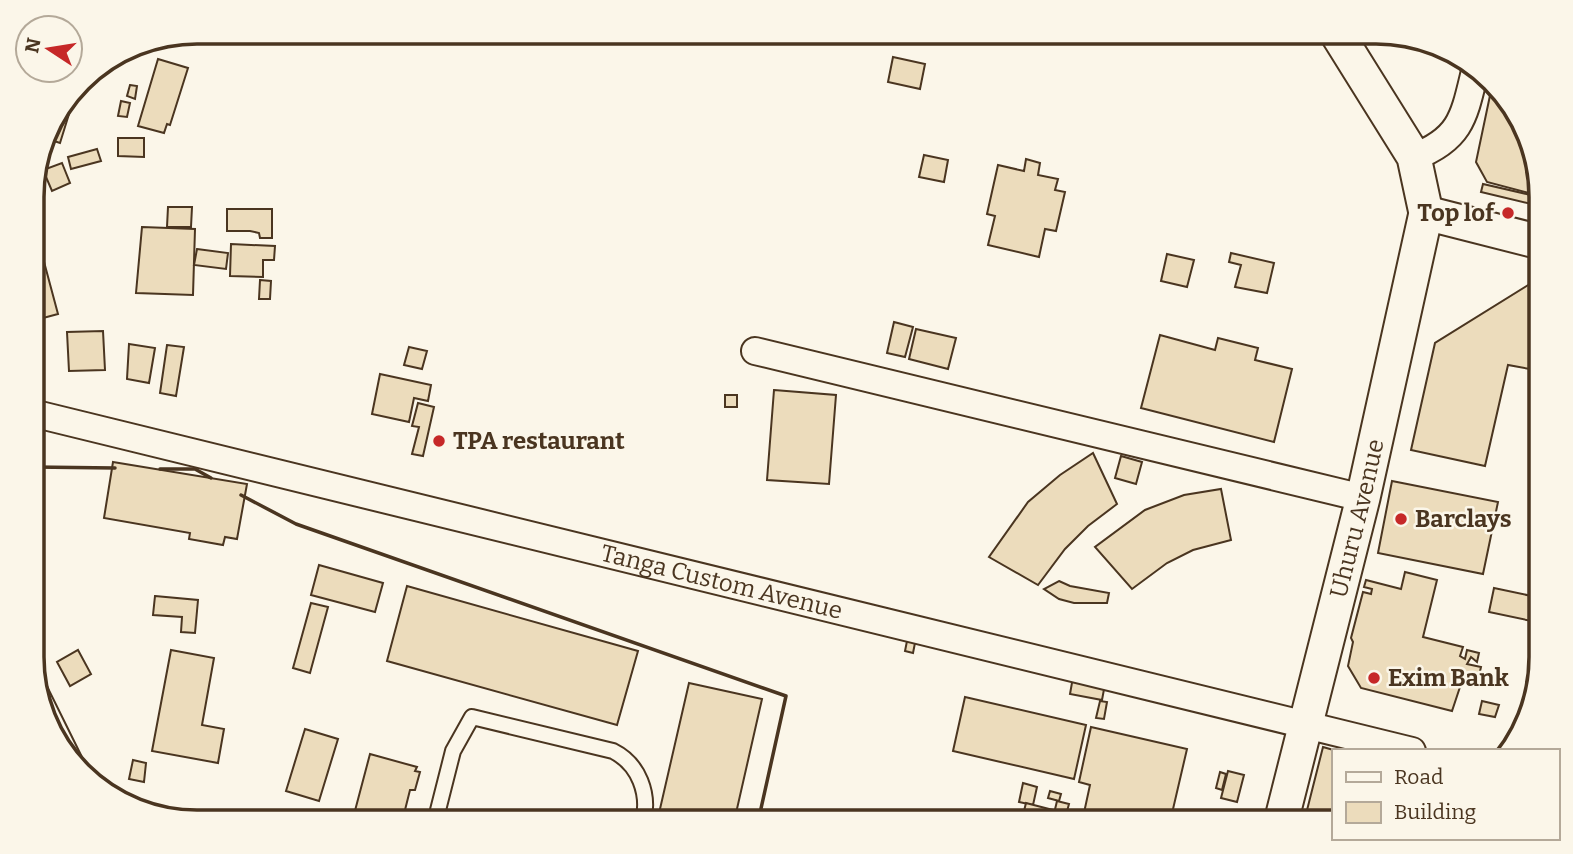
<svg xmlns="http://www.w3.org/2000/svg" width="1573" height="854" viewBox="0 0 1573 854" font-family="Bitter,serif">
<rect width="100%" height="100%" fill="#fbf6e9"/>
<!-- building -->
<g fill="#ecdcbc" stroke="#4a3520" stroke-width="2">
<polygon points="893,57 925,64 920,89 888,82"/>
<polygon points="158,59 188,68 170,125 167,124 164,133 138,126"/>
<polygon points="78,85 60,143 45,138 49,123"/>
<polygon points="130,85 137,86 135,99 127,96"/>
<polygon points="1492,86 1513,105 1528,143 1524,157 1534,159 1536,165 1529,193 1487,182 1476,162"/>
<polygon points="121,101 130,103 127,117 118,116"/>
<polygon points="118,138 144,138 144,157 118,156"/>
<polygon points="97,149 101,161 71,169 68,157"/>
<polygon points="924,155 948,160 944,182 919,177"/>
<polygon points="1026,159 1040,163 1038,175 1058,179 1055,190 1065,192 1056,231 1045,229 1039,257 988,245 995,216 987,214 998,165 1024,171"/>
<polygon points="62,163 70,183 52,191 43,170"/>
<polygon points="1535,177 1540,178 1540,206 1481,192 1483,184 1531,195"/>
<polygon points="168,207 192,207 191,227 167,227"/>
<polygon points="227,209 272,209 272,238 260,238 259,233 250,231 227,231"/>
<polygon points="32,217 58,314 32,321"/>
<polygon points="142,227 195,229 193,295 136,293"/>
<polygon points="231,244 275,246 274,260 263,260 263,277 230,276"/>
<polygon points="197,249 228,253 226,269 194,265"/>
<polygon points="1231,253 1274,263 1267,293 1235,287 1241,265 1229,262"/>
<polygon points="1167,254 1194,260 1187,287 1161,281"/>
<polygon points="260,280 271,281 270,299 259,299"/>
<polygon points="1533,282 1540,284 1541,371 1508,365 1485,466 1411,450 1435,343"/>
<polygon points="894,322 913,327 905,357 887,353"/>
<polygon points="916,329 956,338 948,369 909,359"/>
<polygon points="103,331 105,370 69,371 67,332"/>
<polygon points="1160,335 1215,350 1218,338 1258,348 1255,360 1292,369 1274,442 1141,408"/>
<polygon points="129,344 155,348 149,383 127,379"/>
<polygon points="167,345 184,347 176,396 160,393"/>
<polygon points="409,347 427,351 422,369 404,365"/>
<polygon points="380,374 431,385 428,401 414,398 409,422 372,414"/>
<polygon points="774,390 836,395 829,484 767,480"/>
<rect x="725" y="395" width="12" height="12"/>
<polygon points="418,403 434,407 423,456 412,454 419,427 412,426"/>
<polygon points="1093,453 1117,504 1088,526 1065,549 1038,585 989,557 1028,502 1060,475"/>
<polygon points="1121,456 1142,462 1136,484 1115,478"/>
<polygon points="113,462 247,484 237,539 225,537 223,545 189,539 190,533 104,518"/>
<polygon points="1392,481 1498,502 1483,574 1378,553"/>
<polygon points="1221,489 1231,540 1193,550 1167,563 1132,589 1095,547 1145,510 1184,495"/>
<polygon points="1538,562 1541,563 1541,596 1531,593"/>
<polygon points="319,565 383,583 375,612 311,595"/>
<polygon points="1405,572 1437,580 1423,637 1463,647 1460,656 1465,659 1467,650 1479,653 1477,662 1471,657 1467,664 1481,667 1478,680 1457,677 1456,671 1453,685 1460,687 1452,711 1361,688 1348,666 1353,642 1351,638 1363,592 1371,594 1372,589 1364,587 1366,580 1401,589"/>
<polygon points="1059,581 1070,586 1109,593 1107,603 1074,603 1059,599 1044,589"/>
<polygon points="407,586 638,651 617,725 387,661"/>
<polygon points="1494,588 1541,598 1541,623 1489,612"/>
<polygon points="155,596 198,600 195,633 181,632 182,617 153,615"/>
<polygon points="311,603 328,607 310,673 293,668"/>
<polygon points="908,636 916,638 913,653 905,651"/>
<polygon points="78,650 91,674 70,686 57,662"/>
<polygon points="171,650 214,658 202,725 224,729 218,763 152,751"/>
<polygon points="1073,677 1105,684 1102,700 1070,694"/>
<polygon points="689,683 762,699 734,822 657,822"/>
<polygon points="965,697 1086,725 1074,779 953,751"/>
<polygon points="1100,701 1107,702 1104,719 1096,718"/>
<polygon points="1482,701 1499,705 1495,717 1479,714"/>
<polygon points="1091,727 1187,749 1170,822 1082,822 1090,785 1079,782"/>
<polygon points="305,729 338,739 319,801 286,791"/>
<polygon points="1323,747 1337,751 1333,751 1333,822 1304,822"/>
<polygon points="370,754 417,767 415,771 420,772 415,790 410,790 402,822 352,822"/>
<polygon points="133,760 146,763 144,782 129,779"/>
<polygon points="1228,771 1244,775 1237,802 1221,798"/>
<polygon points="1220,772 1226,774 1222,790 1216,788"/>
<polygon points="1023,783 1037,787 1033,805 1019,802"/>
<polygon points="1050,791 1061,794 1059,801 1048,798"/>
<polygon points="1057,801 1069,804 1064,822 1052,822"/>
<polygon points="1026,803 1053,810 1050,822 1022,819"/>
<polygon points="919,815 935,819 934,822 917,822"/>
</g>
<g fill="none" stroke-linecap="round" stroke-linejoin="round">
<!-- service casing -->
<g stroke="#4a3520" stroke-width="18">
<g id="service">
<polyline points="33,676 76,763"/>
<path d="M 435,822 L 453,751 L 472,717 L 613,751 C 639,764 650,794 643,822"/>
</g>
</g>
<!-- minor casing -->
<g stroke="#4a3520" stroke-width="30">
<g id="minor">
<path d="M 1414,157 C 1461,139 1464,117 1475,71"/>
<polyline points="755,351 1363,498"/>
<path id="s1" d="M 32,413 L 1412,751"/>
</g>
</g>
<!-- tertiary casing -->
<g stroke="#4a3520" stroke-width="37">
<g id="tertiary">
<polyline points="1426,213 1540,242"/>
<path id="s2" d="M 1281,822 L 1363,498 L 1426,213 L 1414,157 L 1336,32"/>
</g>
</g>
<!-- service -->
<use href="#service" stroke="#fbf6e9" stroke-width="14"/>
<!-- minor -->
<use href="#minor" stroke="#fbf6e9" stroke-width="26"/>
<!-- tertiary -->
<use href="#tertiary" stroke="#fbf6e9" stroke-width="33"/>
<!-- wall -->
<g stroke="#4a3520" stroke-width="3.5">
<polyline points="33,467 115,468"/>
<polyline points="160,469 195,469 211,478"/>
<polyline points="241,495 296,524 786,696 758,822"/>
</g>
</g>
<!-- markers -->
<g fill="#c62828" stroke="#fbf6e9" stroke-width="2.5">
<circle cx="1508" cy="213" r="7"/>
<circle cx="439" cy="441" r="7"/>
<circle cx="1401" cy="519" r="7"/>
<circle cx="1374" cy="678" r="7"/>
</g>
<g text-anchor="middle" stroke-width="5" stroke-linejoin="round" paint-order="stroke">
<!-- poi labels -->
<g font-size="24" font-weight="bold" fill="#4a3520" stroke="#fbf6e9" text-anchor="start">
<text x="1494" y="221" text-anchor="end">Top lof</text>
<text x="453" y="449">TPA restaurant</text>
<text x="1415" y="527">Barclays</text>
<text x="1388" y="686">Exim Bank</text>
</g>
<!-- street labels -->
<g font-size="24" fill="#4a3520" stroke="#fbf6e9">
<text dy="8" stroke="none"><textPath href="#s2" startOffset="313">Uhuru Avenue</textPath></text>
<text dy="8" stroke="none"><textPath href="#s1" startOffset="710">Tanga Custom Avenue</textPath></text>
</g>
</g>
<!-- crop -->
<path d="M0 0H1573V854H0ZM197 44H1376A153 153 0 0 1 1529 197V657A153 153 0 0 1 1376 810H197A153 153 0 0 1 44 657V197A153 153 0 0 1 197 44Z" fill="#fbf6e9" fill-rule="evenodd"/>
<path fill="none" stroke="#4a3520" stroke-width="3.5" d="M197 44H1376A153 153 0 0 1 1529 197V657A153 153 0 0 1 1376 810H197A153 153 0 0 1 44 657V197A153 153 0 0 1 197 44Z"/>
<!-- legend -->
<rect x="1332" y="749" width="228" height="91" fill="#fbf6e9" stroke="#b4a999" stroke-width="2"/>
<rect x="1346" y="772" width="35" height="10" fill="#fbf6e9" stroke="#b4a999" stroke-width="2"/>
<text x="1394" y="784" font-size="21" fill="#4a3520">Road</text>
<rect x="1346" y="802" width="35" height="21" fill="#ecdcbc" stroke="#b4a999" stroke-width="2"/>
<text x="1394" y="819" font-size="21" fill="#4a3520">Building</text>
<!-- north arrow -->
<g transform="translate(49 49) rotate(282)"><circle r="33" fill="#fbf6e9" stroke="#b4a999" stroke-width="2"/>
<path d="M0-5L12 26L0 18L-12 26Z" fill="#c62828"/>
<text y="-10" font-size="19" font-weight="bold" text-anchor="middle" fill="#4a3520">N</text>
</g>
</svg>
